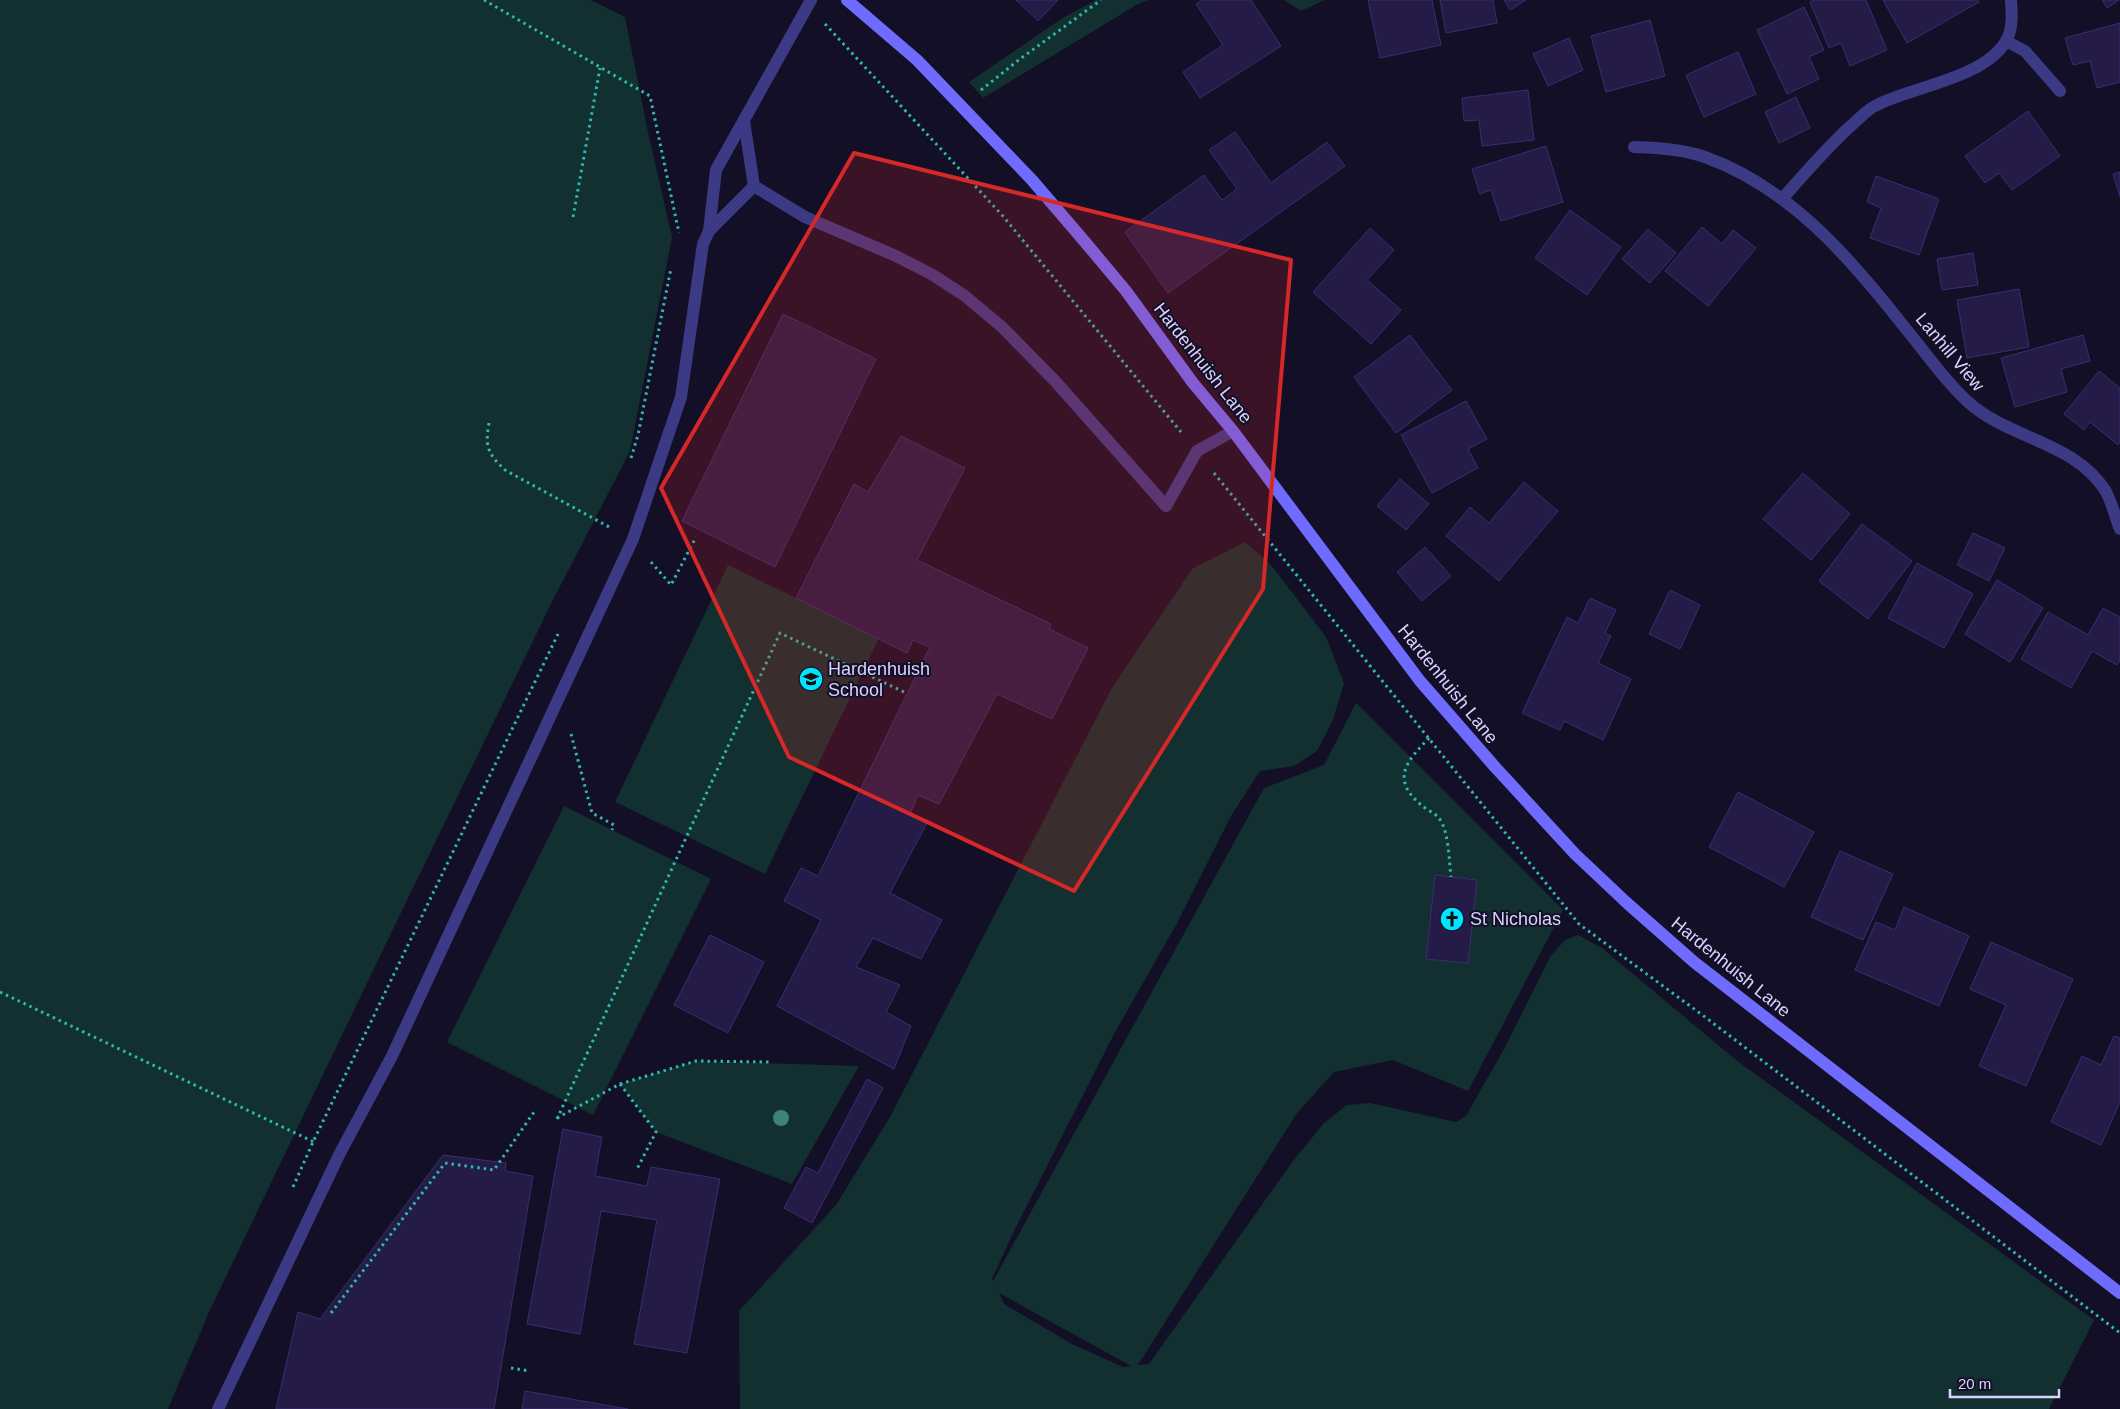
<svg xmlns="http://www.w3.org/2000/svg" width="2120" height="1409" viewBox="0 0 2120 1409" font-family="Arial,sans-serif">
<rect width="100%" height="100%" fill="#130f26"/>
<!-- green -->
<g fill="#12302f" fill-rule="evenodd">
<polygon points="0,0 591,0 625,17 648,132 672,237 630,451 551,604 380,956 209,1312 168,1409 0,1409"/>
<polygon points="1096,0 1149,0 1138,4 983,98 969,82 1064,17"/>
<polygon points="1284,0 1325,0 1301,11"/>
<path d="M 1245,542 L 1272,566 L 1326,637 L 1344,683 L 1333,720 L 1317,751 L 1294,766 L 1260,771 L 1231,816 L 1176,925 L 1114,1034 L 1012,1235 L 992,1279 L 993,1281 L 1264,788 L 1324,765 L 1356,703 L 1563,910 L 1468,1091 L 1393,1060 L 1334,1072 L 1297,1113 L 1138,1365 L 1149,1364 L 1293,1161 L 1324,1123 L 1347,1105 L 1370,1103 L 1456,1122 L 1466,1116 L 1504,1049 L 1550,957 L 1565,940 L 1578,935 L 1602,948 L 1736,1060 L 2094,1320 L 2049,1409 L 740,1409 L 739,1311 L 836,1205 L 890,1117 L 1113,686 L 1193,568 ZM 999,1293 L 1131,1366 L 1123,1367 L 1070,1343 L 1004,1304 Z"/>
<polygon points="728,565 879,638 765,874 615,802"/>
<polygon points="564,806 711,879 593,1115 447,1042"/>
<polygon points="696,1061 859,1066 792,1184 656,1132 620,1084"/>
</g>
<!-- building -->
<g fill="#241b47" stroke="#3b2d73">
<polygon points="1016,0 1058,0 1038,21"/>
<polygon points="1202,0 1251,0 1281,46 1200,98 1183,72 1223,45 1196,4"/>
<polygon points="1368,0 1432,0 1441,45 1380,58"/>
<polygon points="1440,0 1493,0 1497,23 1446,33"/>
<polygon points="1504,0 1526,0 1510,10"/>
<polygon points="1815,0 1866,0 1887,50 1850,66 1841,43 1829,48 1810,2"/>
<polygon points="1883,0 1978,0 1979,2 1907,43"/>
<polygon points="2102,0 2119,0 2107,8"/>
<polygon points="1804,7 1824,50 1809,57 1819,79 1787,94 1757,30"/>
<polygon points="1650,20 1665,76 1606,92 1591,36"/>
<polygon points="2120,23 2120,82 2097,88 2090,61 2073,65 2065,38"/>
<polygon points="1569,38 1583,70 1548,86 1533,54"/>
<polygon points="1738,52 1756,94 1704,117 1686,75"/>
<polygon points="1528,90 1534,140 1482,146 1479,120 1464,121 1462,98"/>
<polygon points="1796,97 1810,128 1779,143 1765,112"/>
<polygon points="2028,111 2060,156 2012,190 1999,173 1985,183 1965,156"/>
<polygon points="1235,132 1271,183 1327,142 1345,166 1168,293 1125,232 1204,175 1222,200 1237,189 1209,150"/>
<polygon points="1546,146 1563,202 1501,221 1491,190 1480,194 1472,169"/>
<polygon points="2120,172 2120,197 2113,174"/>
<polygon points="1876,176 1939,199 1919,255 1870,238 1881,208 1867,202"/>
<polygon points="1570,210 1621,247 1587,295 1535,258"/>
<polygon points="1702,227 1722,244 1733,230 1756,248 1708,306 1665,271"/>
<polygon points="1370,228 1394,250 1367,280 1401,310 1371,344 1313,292"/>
<polygon points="1648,229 1676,253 1650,283 1622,259"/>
<polygon points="1973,253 1978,285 1942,290 1937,259"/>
<polygon points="2019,289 2029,347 1967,358 1957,300"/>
<polygon points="783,314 876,359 775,567 682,521"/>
<polygon points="1410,335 1452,390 1396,433 1354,377"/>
<polygon points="2083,335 2090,361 2061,369 2067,392 2015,407 2001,358"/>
<polygon points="2099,371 2120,388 2120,442 2118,445 2090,422 2084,430 2064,414"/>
<polygon points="1466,401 1487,439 1468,449 1478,468 1432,493 1401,435"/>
<polygon points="901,436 965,468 917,560 1051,624 1049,629 1088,648 1052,719 997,694 939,804 918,795 910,814 927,823 890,893 942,920 921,959 873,938 856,967 900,985 886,1012 911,1026 894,1069 777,1006 821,920 784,901 801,868 818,876 930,647 913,640 907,653 796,598 854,484 868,492"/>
<polygon points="1803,473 1850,514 1811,560 1763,519"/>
<polygon points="1400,479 1429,504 1406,530 1377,506"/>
<polygon points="1524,482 1558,511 1499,581 1446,536 1470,507 1489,523"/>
<polygon points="1862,524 1912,561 1868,619 1819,581"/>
<polygon points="1973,533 2005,548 1989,581 1957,565"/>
<polygon points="1425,547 1451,576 1422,601 1397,572"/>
<polygon points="1917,563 1973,594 1944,648 1888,618"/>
<polygon points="1997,580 2043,608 2010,662 1965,634"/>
<polygon points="1670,590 1700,605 1680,649 1649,634"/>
<polygon points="1590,598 1616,610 1605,633 1611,636 1598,663 1631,679 1603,740 1564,721 1560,730 1522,713 1567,617 1578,623"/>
<polygon points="2103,608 2120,617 2120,661 2117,665 2092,651 2071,688 2021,659 2048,612 2088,635"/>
<polygon points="1738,792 1814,832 1784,887 1709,847"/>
<polygon points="1840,851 1893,874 1863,940 1811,917"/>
<polygon points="1435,875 1477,880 1468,963 1426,959"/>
<polygon points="1904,907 1969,936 1939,1006 1855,970 1876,922 1895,930"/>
<polygon points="710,935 764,962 728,1033 674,1005"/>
<polygon points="1991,942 2073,979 2026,1086 1979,1066 2006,1005 1970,989"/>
<polygon points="2114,1036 2120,1038 2120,1102 2101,1145 2051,1122 2082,1056 2101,1065"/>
<polygon points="867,1079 883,1088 812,1223 784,1208 806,1167 818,1173"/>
<polygon points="563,1129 602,1137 595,1176 647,1186 651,1167 720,1179 687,1353 634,1344 657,1220 601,1211 580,1334 527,1324"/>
<polygon points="443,1155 506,1163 505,1171 533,1176 494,1409 276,1409 298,1312 320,1319"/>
<polygon points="525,1391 628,1409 522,1409"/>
</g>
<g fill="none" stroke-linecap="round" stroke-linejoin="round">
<!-- path -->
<g stroke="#2fb8b0" stroke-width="3" stroke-dasharray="2.5 4" stroke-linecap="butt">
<polyline points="484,0 650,96 679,233"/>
<polyline points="825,24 1002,215 1181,432"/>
<polyline points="981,90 1020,59 1101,0"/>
<polyline points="573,217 600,68"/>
<path d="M 489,423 C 485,446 487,453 505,470 L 611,528"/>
<polyline points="631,458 638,435 671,268"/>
<polyline points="1214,473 1579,924 1705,1017 2120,1333"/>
<polyline points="651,562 671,585 696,537"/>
<polyline points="571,734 592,813 614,825 612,830"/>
<path d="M 1429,738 C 1408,760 1390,778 1420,804 C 1425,809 1433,812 1438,817 C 1449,829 1449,861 1451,877"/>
<polyline points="0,992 314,1142"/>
<polyline points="620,1084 656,1132 636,1171"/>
<polyline points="557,1118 620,1084 696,1061 769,1062"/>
<polyline points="557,1119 780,633 906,693"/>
<polyline points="293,1187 313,1142 558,634"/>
<polyline points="331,1313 445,1163 494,1170 534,1112"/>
<polyline points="511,1368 530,1371"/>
</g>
<!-- service -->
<g stroke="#3d3a85" stroke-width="12">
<polyline points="744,121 754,186"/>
<polyline points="709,231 754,186 805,217 896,256 933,275 965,296 1002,327 1055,381 1166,506 1197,451 1233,431"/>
<polyline points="218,1409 339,1155 392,1056 633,539 681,397 703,244 709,231 716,170 811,0"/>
</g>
<!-- minor -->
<g stroke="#3d3a85" stroke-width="12">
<polyline points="2006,41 2025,51 2060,91"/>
<path d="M 1634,147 C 1657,148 1683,149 1705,157 C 1791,188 1851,259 1906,329 C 1926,353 1944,380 1967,401 C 2008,439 2073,441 2105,490 C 2112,502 2115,517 2120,529"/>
<path d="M 1783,198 C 1806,172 1828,146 1854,123 C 1860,118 1867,110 1875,106 C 1910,87 1984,79 2006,41 C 2013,29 2012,13 2011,0"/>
</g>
<!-- secondary -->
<polyline stroke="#6f6bff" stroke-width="12" points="847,0 917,60 1032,180 1085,242 1126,291 1193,383 1233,431 1420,681 1495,767 1575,854 1627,903 1694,962 2120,1293"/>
</g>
<!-- trees -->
<circle fill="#3d827b" cx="781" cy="1118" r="8"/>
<!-- marked area -->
<path fill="#d62828" fill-opacity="0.2" stroke="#d62828" stroke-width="4" stroke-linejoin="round" d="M 854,153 L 1291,260 L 1263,589 L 1074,891 L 789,757 L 661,488 Z"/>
<!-- icons -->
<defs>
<g id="school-disc" transform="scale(1.25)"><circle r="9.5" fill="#00e5ff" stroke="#130f26"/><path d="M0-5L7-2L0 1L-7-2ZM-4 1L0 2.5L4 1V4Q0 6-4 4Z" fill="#111"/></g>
<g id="church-disc" transform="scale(1.25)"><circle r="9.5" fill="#00e5ff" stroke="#130f26"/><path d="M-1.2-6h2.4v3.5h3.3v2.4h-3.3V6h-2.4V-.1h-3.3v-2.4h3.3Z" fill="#111"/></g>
</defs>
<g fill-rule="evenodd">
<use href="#school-disc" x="811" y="679"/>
<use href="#church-disc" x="1452" y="919"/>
</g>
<g text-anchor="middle" stroke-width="4" stroke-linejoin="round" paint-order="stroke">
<!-- street labels -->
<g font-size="18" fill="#d9d4ff" stroke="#130f26">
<text transform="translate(1950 352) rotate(50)" y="6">Lanhill View</text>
<text transform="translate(1203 363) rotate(52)" y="6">Hardenhuish Lane</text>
<text transform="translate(1448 684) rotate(51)" y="6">Hardenhuish Lane</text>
<text transform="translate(1731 967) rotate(39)" y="6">Hardenhuish Lane</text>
</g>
<!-- poi labels -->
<g font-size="18" fill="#d9d4ff" stroke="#130f26" text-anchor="start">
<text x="828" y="675">Hardenhuish<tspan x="828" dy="21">School</tspan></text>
<text x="1470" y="925">St Nicholas</text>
</g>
</g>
<!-- scale -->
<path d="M1950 1389v8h109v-8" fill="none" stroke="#d9d4ff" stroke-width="2.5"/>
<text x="1958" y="1389" font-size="15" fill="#d9d4ff" stroke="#130f26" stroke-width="4" paint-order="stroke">20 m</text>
</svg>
